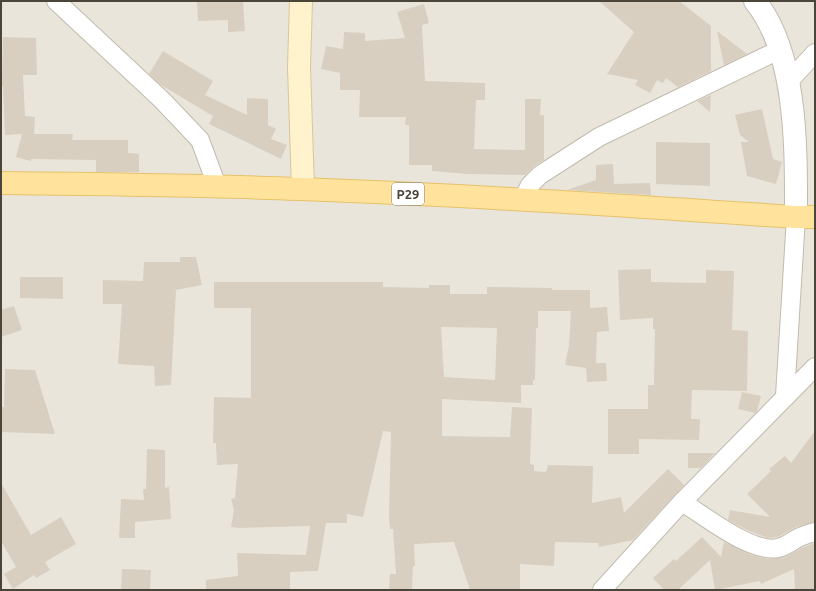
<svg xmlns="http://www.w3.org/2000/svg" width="816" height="591" viewBox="0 0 816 591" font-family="Ubuntu,sans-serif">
<rect width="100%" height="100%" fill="#f6f3ec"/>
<!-- residential -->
<rect fill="#eae5da" x="1" y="1" width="814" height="589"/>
<!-- building -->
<g fill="#d8cfc1" fill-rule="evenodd">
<polygon points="197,1 243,1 245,31 228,32 228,20 198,21"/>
<polygon points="599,1 679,1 711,26 711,71 678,87 666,78 663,83 657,80 650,93 635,85 638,80 607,74 634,32"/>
<polygon points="424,4 429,23 422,25 425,81 485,83 485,100 476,100 474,149 525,150 525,99 541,99 540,115 544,115 544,160 534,166 525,175 467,174 432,171 432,165 409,165 409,125 405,125 406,117 359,117 360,90 340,90 340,73 321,69 326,46 343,49 344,32 365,33 365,41 405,38 397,12"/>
<polygon points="717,31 747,54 724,65"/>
<polygon points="3,37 36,38 37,75 23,75 25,116 35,117 34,134 73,134 72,140 128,140 128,153 139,154 139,172 96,172 96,160 31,159 31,161 16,157 22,134 5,135 3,86 2,86"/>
<polygon points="163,51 213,81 205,95 247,115 247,98 268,99 268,125 276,129 271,139 287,145 281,159 209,124 213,116 161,85 149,74"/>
<polygon points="711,95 710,112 697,101"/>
<polygon points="762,109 773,159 782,162 776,184 747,176 741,142 749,142 740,135 735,115"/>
<polygon points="656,142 710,143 710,186 656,184"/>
<polygon points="613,164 614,184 650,183 651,195 567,190 596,180 596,165"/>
<polygon points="180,257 196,257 202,285 176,290 171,385 155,386 154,366 118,364 122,304 103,304 103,280 143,281 144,262 180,262"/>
<polygon points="651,269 651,282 706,283 706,270 734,271 732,330 748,331 747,391 692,390 691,419 700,419 699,440 639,439 639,454 608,454 608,409 648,409 648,385 654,385 655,329 653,329 653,318 620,320 618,270"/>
<polygon points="20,277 63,277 63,299 20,298"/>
<path d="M 214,282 L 383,282 L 383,287 L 429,288 L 429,285 L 450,285 L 450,294 L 487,294 L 487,287 L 552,288 L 552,290 L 590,290 L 590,308 L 607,307 L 609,331 L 597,332 L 596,363 L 606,363 L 607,381 L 587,382 L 586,368 L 565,365 L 569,345 L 571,311 L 538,311 L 538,328 L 536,328 L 535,380 L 533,380 L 533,385 L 521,385 L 521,403 L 442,399 L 442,436 L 510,437 L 512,407 L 532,408 L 530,464 L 534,465 L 534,471 L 546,472 L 548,465 L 593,466 L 592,503 L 621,497 L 624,513 L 668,469 L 684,485 L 633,540 L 599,547 L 598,543 L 555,542 L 554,566 L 520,564 L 520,590 L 470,590 L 454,542 L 414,544 L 415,566 L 413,566 L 412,590 L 389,590 L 390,574 L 396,574 L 393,529 L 390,529 L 389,517 L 391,432 L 383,431 L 363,517 L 347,514 L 347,523 L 326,523 L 318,571 L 290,572 L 290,590 L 206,590 L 206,580 L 238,576 L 237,553 L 306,555 L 310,526 L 240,528 L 231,527 L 234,510 L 231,499 L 235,498 L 238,464 L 217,465 L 216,443 L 213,443 L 214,397 L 251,398 L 251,308 L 214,308 ZM 441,327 L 497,328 L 495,380 L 444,377 Z"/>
<polygon points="14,306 22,330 1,337 1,310"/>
<polygon points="5,369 35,370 55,434 1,432 1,407 4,407"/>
<polygon points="742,392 761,396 757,411 755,413 738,409"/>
<polygon points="815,431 815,522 796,527 778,537 768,538 747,530 728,520 730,510 770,517 747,494 771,471 769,469 785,456 791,463"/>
<polygon points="147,449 165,450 165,488 169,487 171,519 135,522 135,538 119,538 121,499 144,500 143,489 146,489"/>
<polygon points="688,453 715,453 701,468 688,468"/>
<polygon points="1,483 31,535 61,517 76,544 45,562 50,570 36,578 34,575 13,589 4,574 16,567 1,541"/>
<polygon points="702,537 721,557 724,542 751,555 768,559 784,557 804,547 815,543 814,590 795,590 794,569 761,584 760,581 715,590 710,560 678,590 664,590 653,578 674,559 676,561"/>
<polygon points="122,569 151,570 150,590 121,590"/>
</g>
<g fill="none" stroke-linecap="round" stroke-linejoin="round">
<!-- minor casing -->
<g stroke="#c2bbae" stroke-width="20">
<g id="minor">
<polyline points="56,1 162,100 200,140 217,186"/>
<polyline points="788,82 815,53"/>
<polyline points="523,199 530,185 540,175 599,137 781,49"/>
<polyline points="785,396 796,217"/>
<path d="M 682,502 C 705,516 752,554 778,548 C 787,546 793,540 800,537 C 805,535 810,533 815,532"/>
<polyline points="602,590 682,502 815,367"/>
</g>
</g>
<!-- tertiary casing -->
<g stroke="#c2bbae" stroke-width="24">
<path id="tertiary" d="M 755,1 C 798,54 796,151 796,217"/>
</g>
<!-- secondary casing -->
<g stroke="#d6c79b" stroke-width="24">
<polyline id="secondary" points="301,1 299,67 303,189"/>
</g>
<!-- primary casing -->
<g stroke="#e6c16a" stroke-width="24">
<path id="primary" d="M 1,183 C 101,184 201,185 301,189 C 466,195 631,206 796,217 L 815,217"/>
</g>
<!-- minor -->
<use href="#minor" stroke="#fff" stroke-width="18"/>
<!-- tertiary -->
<use href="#tertiary" stroke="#fff" stroke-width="22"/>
<!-- secondary -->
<use href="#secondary" stroke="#fff3cd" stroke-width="22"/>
<!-- primary -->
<use href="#primary" stroke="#ffe39c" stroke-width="22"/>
</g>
<g text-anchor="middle" stroke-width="3" stroke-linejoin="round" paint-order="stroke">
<!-- shield labels -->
<rect fill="#fff" stroke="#817c74" stroke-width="1" x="392" y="183" width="32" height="22" rx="3"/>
<g font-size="13" font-weight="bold" fill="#4b4439">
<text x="408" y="199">P29</text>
</g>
</g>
<!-- border -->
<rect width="816" height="591" fill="none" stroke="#4b4439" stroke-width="4"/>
</svg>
